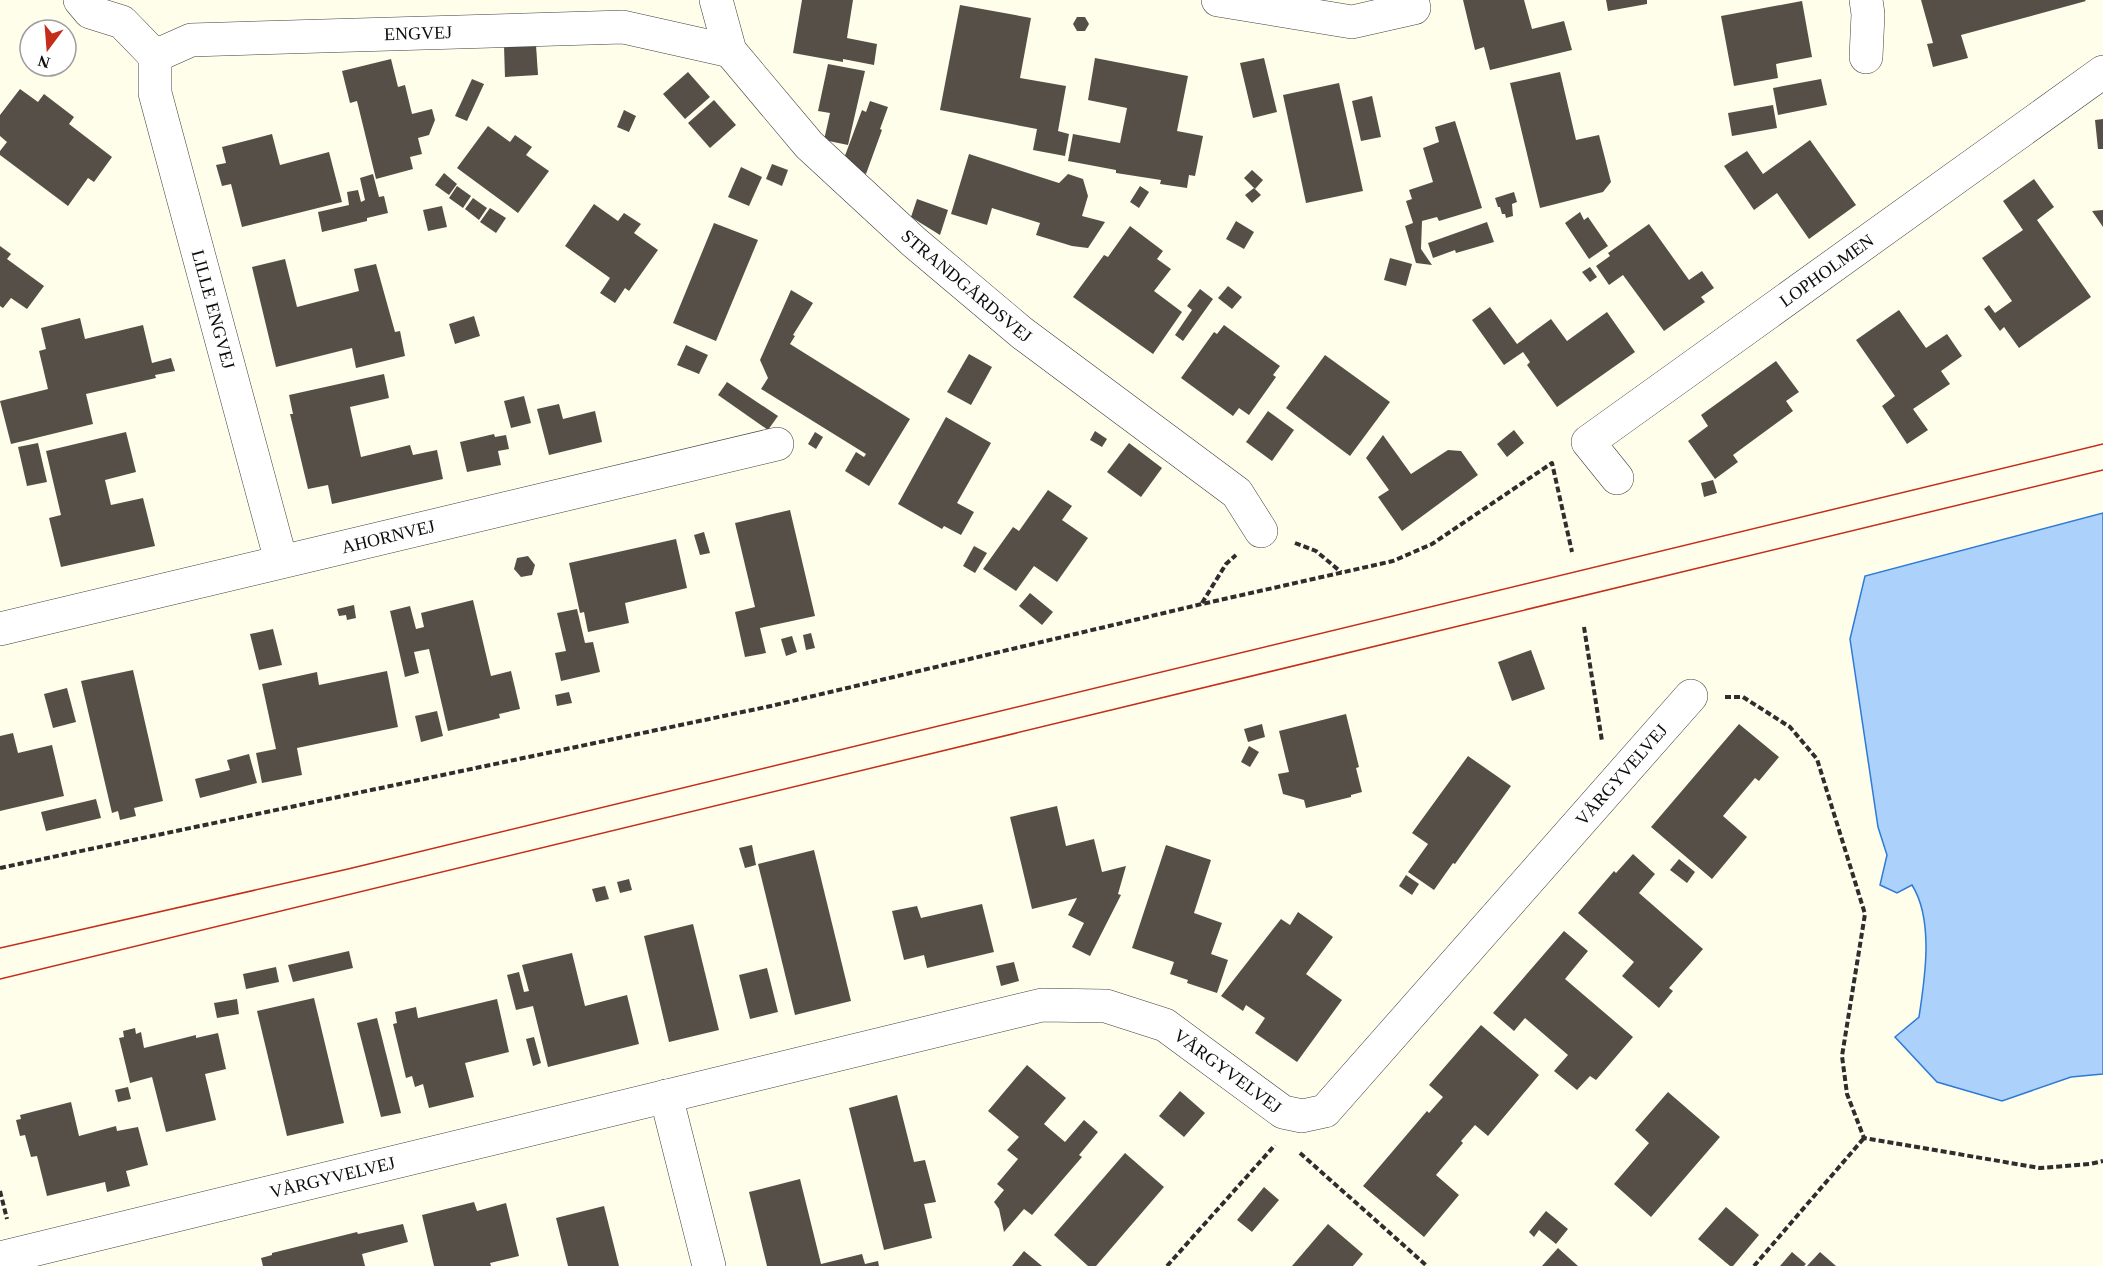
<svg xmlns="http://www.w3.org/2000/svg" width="2103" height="1266" viewBox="0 0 2103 1266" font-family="Georgia,serif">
<rect width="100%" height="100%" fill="#fffeeb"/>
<!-- water -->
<path fill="#acd1fa" stroke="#2e7ad6" stroke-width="1.5" d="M 2103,513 L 2103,1074 L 2071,1077 L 2002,1101 L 1937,1082 L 1895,1037 L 1919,1017 C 1925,978 1934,920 1912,885 L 1897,893 L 1880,885 L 1887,855 L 1878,827 L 1850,639 L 1865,576 Z"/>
<!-- building -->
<g fill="#564f48">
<polygon points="802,0 853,0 847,38 877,44 874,65 843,59 843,62 793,53"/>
<polygon points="1463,0 1524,0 1532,29 1564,21 1572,50 1490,70 1484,47 1475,50"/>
<polygon points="1606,0 1647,0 1647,4 1608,11"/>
<polygon points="1921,0 2085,0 2086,1 1961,35 1968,58 1933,67 1927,44 1933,43"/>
<polygon points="1802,1 1812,57 1776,64 1778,78 1734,86 1721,16"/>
<polygon points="960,5 1031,18 1020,78 1066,86 1058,131 1069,134 1065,156 1033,150 1037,129 940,110"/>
<polygon points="1077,17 1085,17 1089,24 1085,31 1077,31 1073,24"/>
<polygon points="536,45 538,75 505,77 504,46"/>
<polygon points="1095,58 1188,76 1177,131 1203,136 1195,176 1189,175 1187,188 1160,184 1161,180 1116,173 1116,170 1068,161 1073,134 1120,143 1127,108 1088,100"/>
<polygon points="1264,58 1277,112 1253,118 1240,63"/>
<polygon points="391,59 398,87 405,85 412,114 432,109 435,120 429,135 418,138 422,154 410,157 413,169 376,179 357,101 350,103 342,71"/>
<polygon points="828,64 865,71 848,145 824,140 830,113 818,111"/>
<polygon points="688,72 710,97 685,119 663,94"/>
<polygon points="1560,72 1576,140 1599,135 1611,182 1603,192 1540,208 1510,83"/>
<polygon points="472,79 484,84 467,121 455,116"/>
<polygon points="1821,79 1827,105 1778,115 1773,88"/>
<polygon points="1339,83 1363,191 1306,203 1283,95"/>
<polygon points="20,89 38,102 44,94 74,117 69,124 112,157 94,182 88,178 68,206 0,155 0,151 7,142 0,136 0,115"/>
<polygon points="1372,96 1381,137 1361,141 1352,101"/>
<polygon points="714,100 736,125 710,148 688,123"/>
<polygon points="870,101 888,107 880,129 882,130 866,174 843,161 862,110 866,112"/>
<polygon points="1773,105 1777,128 1732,136 1728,113"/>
<polygon points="624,110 636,116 629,132 617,127"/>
<polygon points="2103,119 2103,149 2098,149 2095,120"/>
<polygon points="1455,121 1482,208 1439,221 1437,217 1422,221 1421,249 1432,265 1416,263 1405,226 1413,223 1406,201 1412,199 1409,190 1433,182 1423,148 1439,142 1435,127"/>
<polygon points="488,126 510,142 515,135 532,147 526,155 549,171 518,213 457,168"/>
<polygon points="272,134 280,165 329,152 342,202 242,227 231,184 222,186 216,165 226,163 222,147"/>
<polygon points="1810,140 1856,205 1809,239 1777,193 1754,210 1724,166 1747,151 1763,174"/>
<polygon points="969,154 1059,183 1068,174 1083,179 1088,196 1082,216 1105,222 1088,248 1072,246 1036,235 1040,223 992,208 987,225 951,214"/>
<polygon points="772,164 788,170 782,186 766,179"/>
<polygon points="741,167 762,177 749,206 728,197"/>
<polygon points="1252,170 1263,180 1255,189 1244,178"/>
<polygon points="444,173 457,184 449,195 435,185"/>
<polygon points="373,174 379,197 384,196 388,213 367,218 367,221 322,232 318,212 349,205 347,192 358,190 361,202 365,200 360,178"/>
<polygon points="2034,179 2054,207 2037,220 2091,297 2019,348 2004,327 2000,331 1984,309 1989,305 1995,313 2012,301 1982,258 2023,230 2003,201"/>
<polygon points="457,186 471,196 463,208 449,198"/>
<polygon points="1140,186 1149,192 1139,208 1130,202"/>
<polygon points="1254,188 1261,195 1252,203 1245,195"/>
<polygon points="1514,192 1517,202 1512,204 1513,216 1506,218 1505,214 1502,214 1500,207 1498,207 1495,198"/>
<polygon points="473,198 487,208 479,220 465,209"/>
<polygon points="917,199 948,210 940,235 911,217"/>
<polygon points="594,204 618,221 624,213 641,224 634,233 658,250 629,291 625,288 615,303 600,293 610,278 565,246"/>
<polygon points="442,206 447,227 428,231 423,210"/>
<polygon points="490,208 506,218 496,233 480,222"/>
<polygon points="2103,210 2103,227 2092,211"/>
<polygon points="1580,212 1584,220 1588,217 1608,246 1589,259 1565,223"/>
<polygon points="1236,221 1254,232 1244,249 1226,239"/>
<polygon points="1487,222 1494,242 1456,253 1455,250 1433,258 1428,243"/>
<polygon points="714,223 758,240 716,341 673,323"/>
<polygon points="1649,224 1689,280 1702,271 1714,288 1701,297 1705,302 1664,331 1623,275 1609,285 1596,266 1610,256 1608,253"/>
<polygon points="1130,226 1163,251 1157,259 1171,269 1154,291 1182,312 1153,354 1073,297 1104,255 1108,257"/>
<polygon points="0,246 11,254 7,259 44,286 27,309 11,298 3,308 0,306"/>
<polygon points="1390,258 1412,264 1406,286 1384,280"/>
<polygon points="285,259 297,307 359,291 354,269 376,264 395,332 400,331 405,356 356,368 352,348 276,367 252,267"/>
<polygon points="1590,267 1597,277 1590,282 1582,272"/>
<polygon points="1228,286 1242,297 1232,309 1218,298"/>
<polygon points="1200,289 1213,299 1183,341 1175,335 1192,310 1187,306"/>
<polygon points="791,290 813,303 793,335 795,336 790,344 910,419 869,486 845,471 856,452 864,457 866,454 761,389 768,378 760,360"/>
<polygon points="1490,307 1517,344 1551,319 1567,341 1607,312 1635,352 1557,407 1527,365 1530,362 1523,352 1504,365 1472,320"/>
<polygon points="1899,310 1926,348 1947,334 1962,356 1941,371 1950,384 1913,409 1928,430 1907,444 1882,406 1895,396 1856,340"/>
<polygon points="474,316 480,336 455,344 449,324"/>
<polygon points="80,318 85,339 143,325 152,363 171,358 175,371 155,375 156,378 86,394 93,424 11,444 0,401 48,389 39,351 46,349 41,328"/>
<polygon points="1224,325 1280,366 1273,375 1276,377 1249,415 1239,408 1233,416 1181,378 1214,332 1217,334"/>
<polygon points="686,345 708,355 699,374 677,365"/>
<polygon points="969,354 992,367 971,405 947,392"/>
<polygon points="1325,355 1390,402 1350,456 1286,408"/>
<polygon points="1776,361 1799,392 1786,401 1793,411 1733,455 1738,462 1715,479 1688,441 1708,426 1701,415"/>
<polygon points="384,374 389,398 350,407 361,457 410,445 413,455 437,450 443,479 332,504 328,485 308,489 290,414 293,414 289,395"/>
<polygon points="727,382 778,416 768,430 718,395"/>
<polygon points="524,396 531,423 511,428 504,401"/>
<polygon points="559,404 563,419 595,411 602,442 549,455 537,409"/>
<polygon points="1268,411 1294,430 1272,461 1246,442"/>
<polygon points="946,417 991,443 957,503 974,512 961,535 944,526 942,529 898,504"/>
<polygon points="1514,430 1524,443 1507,457 1497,444"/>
<polygon points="1095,431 1107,439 1102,447 1090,440"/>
<polygon points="126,432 136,472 105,480 111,505 143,498 155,546 61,567 49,518 61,515 46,451"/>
<polygon points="815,432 823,437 816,449 808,444"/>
<polygon points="494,434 495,437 506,435 509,449 498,451 501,465 467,472 460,442"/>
<polygon points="1383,435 1411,474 1448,450 1461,451 1478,475 1402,531 1378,497 1389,490 1366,458"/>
<polygon points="38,443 47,482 27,486 18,447"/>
<polygon points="1129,443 1162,468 1141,497 1107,472"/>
<polygon points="1713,480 1717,493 1704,497 1701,483"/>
<polygon points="1048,490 1072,506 1062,520 1088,538 1057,582 1034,566 1016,591 983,569 1013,527 1019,531"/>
<polygon points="790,510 815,616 760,628 766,653 745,657 735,612 755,607 735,523"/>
<polygon points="704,532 710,553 700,555 694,535"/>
<polygon points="676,539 687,588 625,603 629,623 588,632 584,612 580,613 569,563"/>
<polygon points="974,546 987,553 975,573 963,566"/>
<polygon points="528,556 535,565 532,575 521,577 514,569 517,558"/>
<polygon points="1030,593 1053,612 1042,625 1019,606"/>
<polygon points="473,600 491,676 511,671 520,709 499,714 500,718 448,731 429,649 414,652 419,673 405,677 390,611 410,606 416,629 424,627 421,613"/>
<polygon points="354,605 356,618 347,620 346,615 339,616 337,609"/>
<polygon points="577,609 585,643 593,642 600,672 561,681 555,653 566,651 557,613"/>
<polygon points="273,629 282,665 259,670 250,634"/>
<polygon points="811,633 815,648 806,650 803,635"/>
<polygon points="792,636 797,652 786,656 781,639"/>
<polygon points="1531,650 1545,689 1512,701 1498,662"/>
<polygon points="133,670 163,801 134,808 136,816 120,820 118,811 112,813 81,681"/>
<polygon points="387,671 398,727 297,748 302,775 262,783 256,753 276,749 262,684 317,672 319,685"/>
<polygon points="67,688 76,722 53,728 44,694"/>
<polygon points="569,692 572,703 557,706 555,695"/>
<polygon points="437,711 443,736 421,742 415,716"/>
<polygon points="1346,714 1359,767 1356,768 1362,792 1351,795 1351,797 1306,808 1304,800 1283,794 1278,774 1289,772 1279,731"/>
<polygon points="1262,724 1265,737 1248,742 1244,729"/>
<polygon points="1739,724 1779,757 1759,781 1755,778 1723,816 1747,837 1712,879 1651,827"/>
<polygon points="13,733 18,753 52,745 64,796 0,811 0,736"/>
<polygon points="1249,746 1259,752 1250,767 1241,762"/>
<polygon points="249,754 257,783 200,798 195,779 230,770 227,760"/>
<polygon points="1468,756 1511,786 1455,864 1453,863 1434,890 1408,872 1428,844 1412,833"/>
<polygon points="96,799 101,818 46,831 41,812"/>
<polygon points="1057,806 1066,846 1094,839 1102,872 1126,866 1118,894 1121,895 1090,956 1072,947 1084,923 1068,915 1077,898 1032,909 1010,817"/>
<polygon points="752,845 756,865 745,868 739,848"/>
<polygon points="1166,845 1211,860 1194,913 1222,923 1211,954 1228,960 1217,993 1187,983 1188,980 1170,974 1174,962 1132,948"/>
<polygon points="814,850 851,1001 795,1015 758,864"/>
<polygon points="1633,854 1655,874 1639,893 1703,949 1669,988 1673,991 1659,1008 1622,976 1634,962 1578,913 1614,871 1616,873"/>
<polygon points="1679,859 1695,872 1687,883 1670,870"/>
<polygon points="1406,875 1419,884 1412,895 1399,886"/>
<polygon points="629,879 632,890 620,893 617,882"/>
<polygon points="605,886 609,899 596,902 592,889"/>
<polygon points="982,904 994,952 927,968 924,955 904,960 892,911 917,906 921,918"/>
<polygon points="1298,912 1333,937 1306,974 1342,1000 1297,1062 1255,1033 1265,1018 1246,1005 1243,1011 1221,996 1281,919 1290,925"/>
<polygon points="693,924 719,1030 669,1042 644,936"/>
<polygon points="1564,931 1588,951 1565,979 1633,1037 1596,1080 1590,1076 1577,1090 1554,1071 1568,1055 1525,1018 1514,1031 1493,1013"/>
<polygon points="349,951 353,968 293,982 288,965"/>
<polygon points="572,953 585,1006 627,995 639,1044 548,1067 533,1006 516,1010 507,975 519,972 524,992 529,991 522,965"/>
<polygon points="1014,962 1019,981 1001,986 996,966"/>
<polygon points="276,967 279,982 246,989 243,974"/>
<polygon points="767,968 778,1012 750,1019 739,975"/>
<polygon points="314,998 344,1123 287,1136 257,1011"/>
<polygon points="237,999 239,1014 217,1018 214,1003"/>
<polygon points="497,999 509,1052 465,1063 474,1097 429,1108 423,1084 415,1087 412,1076 406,1078 393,1024 397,1023 395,1012 416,1007 418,1018"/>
<polygon points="377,1018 401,1113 381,1117 357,1023"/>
<polygon points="1481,1025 1539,1075 1488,1136 1475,1125 1461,1141 1463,1143 1436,1175 1459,1195 1424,1237 1363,1186 1427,1111 1429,1113 1443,1097 1429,1085"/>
<polygon points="135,1028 136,1034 141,1032 144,1048 196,1035 196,1038 218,1033 226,1069 205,1074 216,1120 166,1132 152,1077 130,1083 119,1038 124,1037 123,1031"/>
<polygon points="534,1037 541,1063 533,1066 526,1039"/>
<polygon points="1027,1065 1066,1098 1044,1124 1065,1142 1084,1120 1098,1132 1079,1155 1082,1157 1032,1215 1024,1209 1004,1232 999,1209 994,1202 1004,1190 997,1184 1018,1159 1007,1150 1019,1137 988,1111"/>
<polygon points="128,1087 131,1099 118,1102 115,1090"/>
<polygon points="1180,1091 1205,1113 1184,1137 1159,1116"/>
<polygon points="1668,1092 1720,1137 1651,1217 1614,1184 1649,1143 1635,1130"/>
<polygon points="897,1095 914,1162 925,1160 936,1202 924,1204 932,1238 884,1250 849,1108"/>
<polygon points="71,1102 79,1136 116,1126 117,1131 138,1127 148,1165 126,1171 130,1186 107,1192 105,1182 47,1196 37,1156 31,1157 25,1135 20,1136 16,1120 21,1119 20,1115"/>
<polygon points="1125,1153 1164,1187 1096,1266 1088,1266 1054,1235"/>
<polygon points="800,1179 821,1264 862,1254 865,1264 878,1261 879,1266 767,1266 749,1192"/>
<polygon points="1264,1187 1279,1200 1252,1232 1237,1220"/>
<polygon points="474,1202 477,1211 506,1203 519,1256 490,1263 491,1266 434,1266 422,1215"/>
<polygon points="604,1206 619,1266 568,1266 556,1218"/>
<polygon points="1726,1207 1759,1235 1733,1266 1730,1266 1698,1239"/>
<polygon points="1546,1211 1568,1229 1556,1244 1539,1230 1534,1237 1529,1232"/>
<polygon points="403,1224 408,1242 362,1254 365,1266 263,1266 261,1258 272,1255 272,1253 357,1232 358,1234"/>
<polygon points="1328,1224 1363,1254 1353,1266 1292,1266"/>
<polygon points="1558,1248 1578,1266 1542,1266"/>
<polygon points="1024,1251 1042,1266 1012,1266"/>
<polygon points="1792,1252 1806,1264 1804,1266 1780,1266"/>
<polygon points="1820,1252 1836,1266 1807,1266"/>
</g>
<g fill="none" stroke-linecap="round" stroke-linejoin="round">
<!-- minor casing -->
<g stroke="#3f3f3f" stroke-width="34">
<g id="minor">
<path id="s1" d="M 80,0 L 90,12 L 122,22 L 155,56 L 191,40 L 623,27 L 730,51"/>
<path id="s2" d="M 716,0 L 730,51 L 809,145 L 914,242 L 1022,333 L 1237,493 L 1261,531"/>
<polyline points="1218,0 1352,22 1414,8 1412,0"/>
<polyline points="1866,0 1868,14 1866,57"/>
<path id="s3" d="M 155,56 L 155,93 L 281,561"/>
<path id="s4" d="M 1617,478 L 1588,442 L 2103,72"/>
<path id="s5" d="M 0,629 L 777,444"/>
<polyline points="666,1096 709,1266"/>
<path id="s6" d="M 0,1258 L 1042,1005 L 1106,1006 L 1165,1025 L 1283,1112 L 1302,1116 L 1325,1111 L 1691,696"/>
</g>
</g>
<!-- path -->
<g stroke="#2e2e2e" stroke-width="4" stroke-dasharray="6 3" stroke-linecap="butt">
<polyline points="1295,543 1316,551 1341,572"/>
<polyline points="1202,603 1226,564 1236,555"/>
<polyline points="1584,627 1602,741"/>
<polyline points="1725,697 1743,697 1790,727 1817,759 1865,914 1842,1056 1847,1094 1864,1138 2040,1168 2090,1164 2103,1161"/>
<polyline points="0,868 771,706 1202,604 1393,561 1432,544 1552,463 1572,552"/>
<polyline points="1300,1153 1427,1266"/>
<polyline points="0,1191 7,1219"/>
<polyline points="1167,1266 1275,1145"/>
<polyline points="1754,1266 1864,1138"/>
</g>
<!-- minor -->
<use href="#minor" stroke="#fff" stroke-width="33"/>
<!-- tram -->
<g stroke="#c52d1b" stroke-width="1.5">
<polyline points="0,948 348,869 2103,444"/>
<polyline points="0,979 2103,470"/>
</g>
</g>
<g text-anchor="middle" stroke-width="6" stroke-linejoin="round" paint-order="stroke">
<!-- street labels -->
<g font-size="18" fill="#0c0c0c" stroke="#fff">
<text dy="6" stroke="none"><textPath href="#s1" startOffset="363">ENGVEJ</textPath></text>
<text dy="6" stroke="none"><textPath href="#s4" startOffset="340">LOPHOLMEN</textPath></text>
<text dy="6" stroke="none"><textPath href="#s2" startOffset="387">STRANDGÅRDSVEJ</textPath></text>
<text dy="6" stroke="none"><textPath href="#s3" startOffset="261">LILLE ENGVEJ</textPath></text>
<text dy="6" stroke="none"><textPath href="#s5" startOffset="399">AHORNVEJ</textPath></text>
<text dy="6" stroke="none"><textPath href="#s6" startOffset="1836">VÅRGYVELVEJ</textPath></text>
<text dy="6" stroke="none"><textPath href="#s6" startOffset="1276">VÅRGYVELVEJ</textPath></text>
<text dy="6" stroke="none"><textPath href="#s6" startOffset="342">VÅRGYVELVEJ</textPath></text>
</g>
</g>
<!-- north arrow -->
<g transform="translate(48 48) rotate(196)"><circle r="28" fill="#ffffff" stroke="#9e9e9e" stroke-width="1.5"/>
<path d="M0-4.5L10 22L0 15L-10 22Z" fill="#c52d1b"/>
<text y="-9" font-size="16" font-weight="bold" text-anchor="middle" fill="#0c0c0c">N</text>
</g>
</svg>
